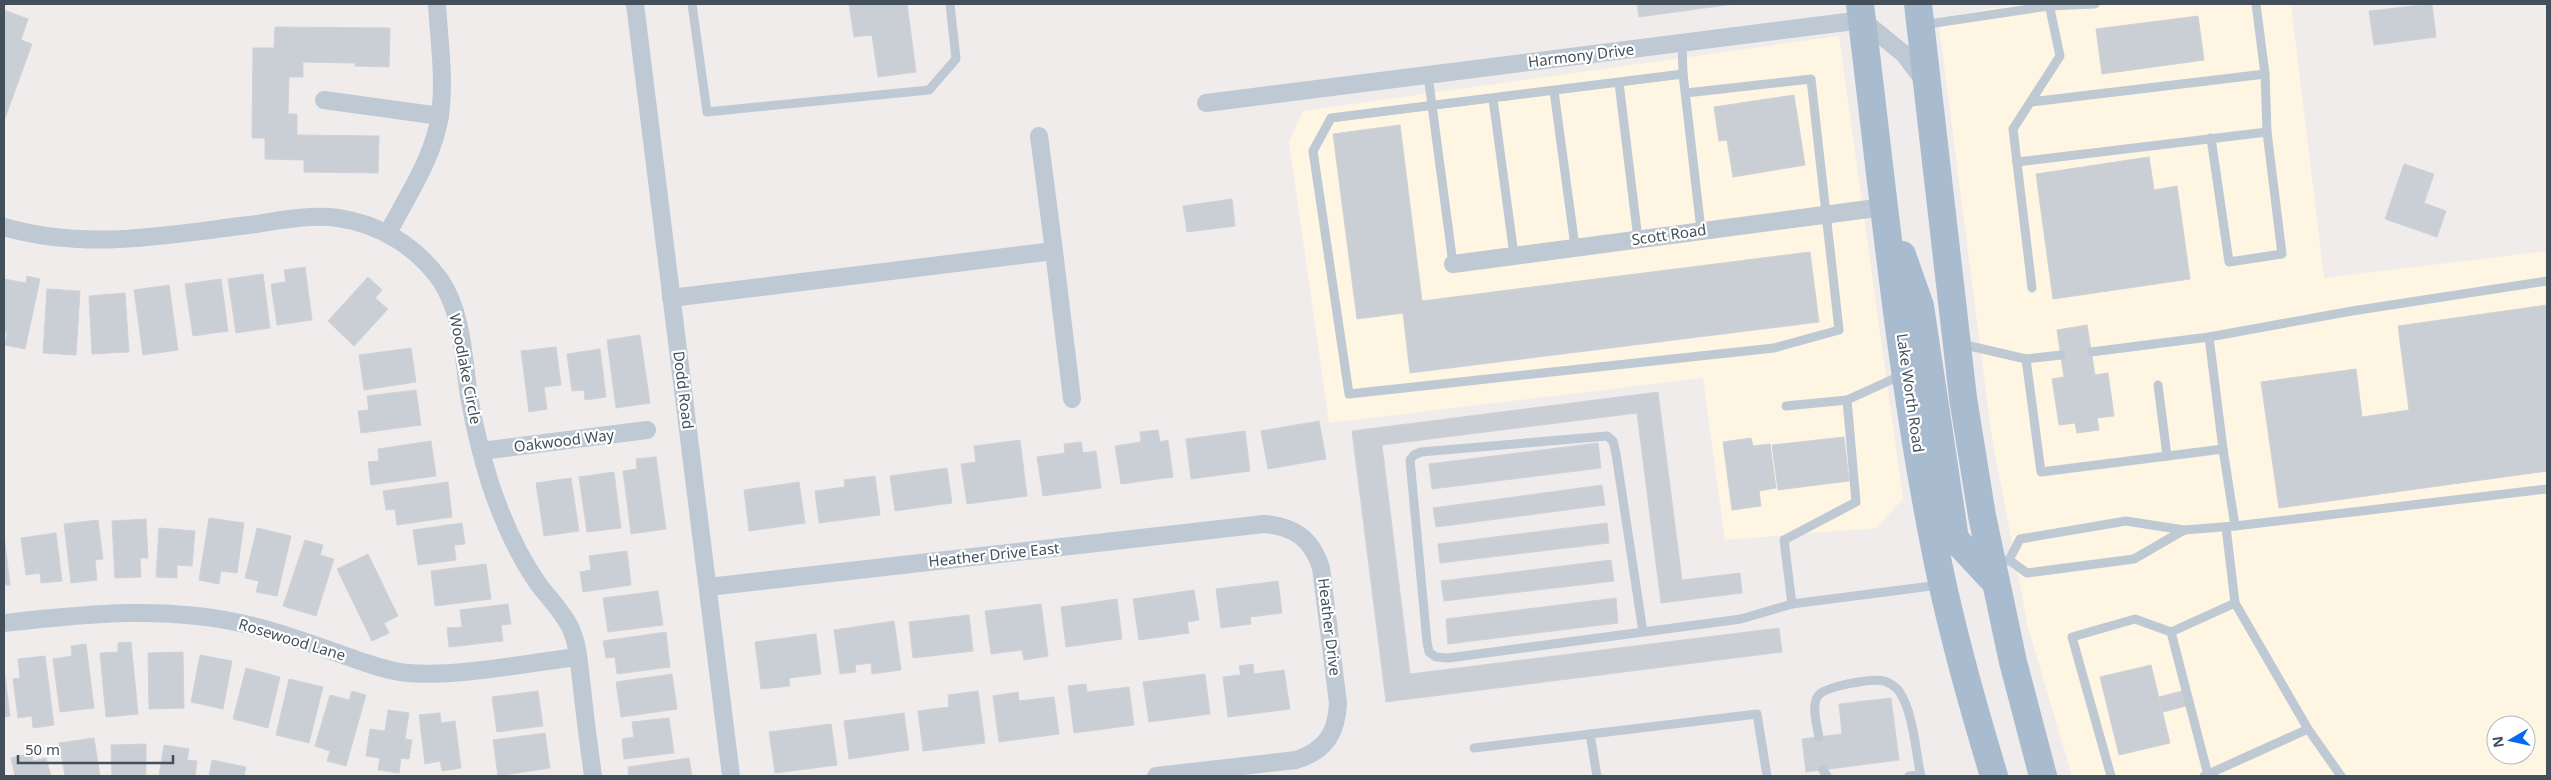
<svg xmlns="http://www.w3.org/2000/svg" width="2551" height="780" viewBox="0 0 2551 780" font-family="'Noto Sans',sans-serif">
<rect width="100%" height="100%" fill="#f0ecec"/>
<!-- commercial -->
<g fill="#fef6e2" fill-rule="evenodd">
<path d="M 2019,4 L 2291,4 L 2324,278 L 2547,251 L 2547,776 L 2072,776 L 2028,627 L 1992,438 L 1938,18 ZM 2496,725 L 2526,725 L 2526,755 L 2496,755 Z"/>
<polygon points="1839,36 1903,499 1876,528 1725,540 1703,378 1329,423 1289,142 1303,111"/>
</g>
<!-- building -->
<g fill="#caced5" stroke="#cfd2d9">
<polygon points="849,4 907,4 916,72 878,77 872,35 854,37"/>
<polygon points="1637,4 1734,4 1639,17"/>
<polygon points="2432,4 2436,37 2374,45 2369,11"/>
<polygon points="4,10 28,19 21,40 32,44 4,121"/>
<polygon points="2198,16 2204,60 2102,74 2096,29"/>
<polygon points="275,27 390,28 389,67 355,66 355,63 303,62 303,77 289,77 288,114 297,114 297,135 379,136 378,173 304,172 304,160 265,159 265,138 252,138 253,48 274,48"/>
<polygon points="1794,95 1805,165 1733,177 1727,140 1719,141 1714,107"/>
<polygon points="1400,125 1422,301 1810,252 1819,322 1410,373 1403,313 1357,319 1333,134"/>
<polygon points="2149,157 2154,190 2177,186 2190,279 2053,299 2036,174"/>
<polygon points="2404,164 2434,174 2424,203 2446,211 2437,237 2385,219"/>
<polygon points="1232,199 1235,226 1187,232 1183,206"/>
<polygon points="305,267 312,320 277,325 271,284 286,282 284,270"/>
<polygon points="263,274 270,328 236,333 228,279"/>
<polygon points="27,276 40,279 25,349 5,345 7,333 4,332 4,279 26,283"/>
<polygon points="368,277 382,290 375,298 388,309 354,346 328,321"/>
<polygon points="221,279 228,331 193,336 185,284"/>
<polygon points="169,285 178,350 143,355 134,290"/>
<polygon points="47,289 80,291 76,355 43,353"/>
<polygon points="125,293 129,352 92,354 89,296"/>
<polygon points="2547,305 2547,471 2279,508 2261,382 2356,369 2362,417 2409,410 2398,326"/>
<polygon points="2087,325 2095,375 2108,373 2114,416 2097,418 2099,430 2077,433 2075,423 2059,425 2052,379 2064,377 2057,330"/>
<polygon points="640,335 650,403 616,408 607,340"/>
<polygon points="556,347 561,385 544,387 547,409 529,412 521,351"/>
<polygon points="411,348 416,382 364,390 359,355"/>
<polygon points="600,349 606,397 585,400 584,390 572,391 567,354"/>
<polygon points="416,390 421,425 361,433 358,411 369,410 367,396"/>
<polygon points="1658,392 1682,580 1740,573 1742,593 1661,603 1637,413 1382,445 1410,674 1779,628 1782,652 1386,702 1352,431"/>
<polygon points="1319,421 1326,459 1268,469 1261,431"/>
<polygon points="1158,430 1160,442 1168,440 1173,477 1121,484 1115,446 1141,442 1140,432"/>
<polygon points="1245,431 1250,471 1191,479 1186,439"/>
<polygon points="1844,437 1849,481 1778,490 1772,445"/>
<polygon points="1751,438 1753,446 1770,444 1776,488 1759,491 1761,506 1732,510 1723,442"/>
<polygon points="1020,440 1027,496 967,504 961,464 976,462 974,446"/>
<polygon points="431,441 436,476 371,485 368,462 379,461 378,449"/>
<polygon points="1081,442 1083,453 1096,451 1101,488 1043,496 1037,457 1065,453 1064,444"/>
<polygon points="1598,443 1601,468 1432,489 1429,464"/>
<polygon points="656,457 666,529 631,534 623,471 637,469 636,459"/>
<polygon points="947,468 952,503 895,511 890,476"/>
<polygon points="614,472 621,528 587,532 579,477"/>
<polygon points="875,476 880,515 819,523 815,491 845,487 844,480"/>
<polygon points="571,478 579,531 544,536 536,483"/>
<polygon points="448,482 452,517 397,525 395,509 386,510 383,491"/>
<polygon points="799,482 805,523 749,531 744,490"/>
<polygon points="1602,485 1605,505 1436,527 1433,508"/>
<polygon points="209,518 244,523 237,573 221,571 219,584 199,580"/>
<polygon points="146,519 148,558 140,558 141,577 115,578 112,521"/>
<polygon points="98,520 103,559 95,560 97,580 71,583 64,524"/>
<polygon points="462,523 465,544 454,545 456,560 418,565 413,530"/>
<polygon points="1607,523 1609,543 1440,563 1438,544"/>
<polygon points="159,528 195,531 192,566 177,565 177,578 156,577"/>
<polygon points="257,528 291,536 277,596 256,592 259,581 245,578"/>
<polygon points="56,533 62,581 41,583 40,573 26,575 21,538"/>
<polygon points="4,535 10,585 4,585"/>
<polygon points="305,540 323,545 320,555 334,559 316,616 283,606"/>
<polygon points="627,551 631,585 583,592 580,572 591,570 589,556"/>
<polygon points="368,554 398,616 384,623 389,633 372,641 337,569"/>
<polygon points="1611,560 1614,581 1444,601 1441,581"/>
<polygon points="486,564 491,599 435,606 431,571"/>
<polygon points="1278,581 1282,613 1250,617 1251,624 1221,628 1216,589"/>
<polygon points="1194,590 1199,620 1187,622 1189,633 1139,640 1133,599"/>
<polygon points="658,591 663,625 608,632 603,598"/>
<polygon points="1616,598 1618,623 1448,644 1446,619"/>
<polygon points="1117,599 1122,639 1066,647 1061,607"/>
<polygon points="508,604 511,624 501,625 503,641 449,647 447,628 462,627 460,610"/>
<polygon points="1041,604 1048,656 1024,660 1022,650 991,654 985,611"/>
<polygon points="969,615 973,651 913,658 909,622"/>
<polygon points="894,621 901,670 872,674 871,663 855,665 856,672 840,674 834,630"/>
<polygon points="666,632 670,667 617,674 615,657 606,658 603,641"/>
<polygon points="816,634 821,674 789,678 790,686 761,689 755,642"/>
<polygon points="131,642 138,714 106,717 100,653 118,652 118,643"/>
<polygon points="86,644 94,708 60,712 53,659 72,656 71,646"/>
<polygon points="183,652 184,708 149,709 148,653"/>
<polygon points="200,655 232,661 223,709 191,702"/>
<polygon points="45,656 54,725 33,728 32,716 18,718 13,679 20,678 18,659"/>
<polygon points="1253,664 1254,674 1284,670 1290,709 1228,717 1223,677 1241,675 1239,666"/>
<polygon points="2151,665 2170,743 2119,755 2100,677"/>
<polygon points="246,668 280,677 268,728 233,719"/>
<polygon points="4,669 10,716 4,717"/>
<polygon points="672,674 677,709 621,717 616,682"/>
<polygon points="1205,674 1210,714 1149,722 1143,682"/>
<polygon points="289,679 323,687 309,743 276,735"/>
<polygon points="1086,684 1087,692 1129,687 1134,725 1074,733 1068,686"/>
<polygon points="352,691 366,695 346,766 327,761 330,751 315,746 330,695 349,700"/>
<polygon points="538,691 543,726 497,732 492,697"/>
<polygon points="978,691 985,743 923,751 918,711 949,707 948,695"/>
<polygon points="2182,691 2186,706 2163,712 2159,697"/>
<polygon points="1018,692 1019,701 1054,697 1059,734 999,742 993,696"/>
<polygon points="1891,698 1899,760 1806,772 1802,739 1842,734 1839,704"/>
<polygon points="388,710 409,713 405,739 412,740 409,759 401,758 399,773 378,770 380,758 366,756 370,729 385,731"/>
<polygon points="440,713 441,723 455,721 461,768 442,771 440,761 425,764 419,715"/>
<polygon points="904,713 909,750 849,759 844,721"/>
<polygon points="669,718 674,753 624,759 622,739 634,737 632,722"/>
<polygon points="831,724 837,765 775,773 769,732"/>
<polygon points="545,733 550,768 498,776 493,740"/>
<polygon points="94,738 100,776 65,776 59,743"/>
<polygon points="146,744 146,776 112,776 111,745"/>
<polygon points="164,745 189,749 187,760 197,761 195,776 159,776"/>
<polygon points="31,753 33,761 46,758 51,776 15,776 11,758"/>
<polygon points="689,758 692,776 629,776 628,767"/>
<polygon points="212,760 246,767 244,776 209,776"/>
</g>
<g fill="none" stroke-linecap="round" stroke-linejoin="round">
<!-- lane -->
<g stroke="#bec9d4" stroke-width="9">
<polyline points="692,4 707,112 929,90 956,59 950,4"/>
<polyline points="1922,25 2049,6 2095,4"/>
<polyline points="1682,43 1683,74"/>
<polyline points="1428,75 1453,264"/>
<polyline points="1619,83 1638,239"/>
<polyline points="1554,91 1575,247"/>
<polyline points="1686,93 1811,79 1839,330 1774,348 1349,394 1313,151 1331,118 1683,74 1701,230"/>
<polyline points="1493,99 1514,255"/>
<polyline points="2031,102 2265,74"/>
<polyline points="2211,138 2229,262 2282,254 2267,132"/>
<polyline points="2017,162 2267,132 2265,74 2256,4"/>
<polyline points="2032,288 2013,129 2060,56 2049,4"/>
<polyline points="1961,344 2026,359 2061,355"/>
<polyline points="2091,352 2209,337"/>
<polyline points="2026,359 2041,472 2223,449 2235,526"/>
<polyline points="1902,375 1847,400 1856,502 1784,540 1792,604 1939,585"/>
<polyline points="2158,385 2167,456"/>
<polyline points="1786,406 1847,400"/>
<polyline points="2223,449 2209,337 2352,311 2547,281"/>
<polyline points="2226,527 2235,603 2308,729 2341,776"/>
<polyline points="2009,560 2027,573 2134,559 2184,530"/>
<polyline points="1995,563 2009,560 2020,539 2126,521 2184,530 2235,526 2547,489"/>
<polyline points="1643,632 1616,454 1613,441 1607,436 1421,452 1414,455 1410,460 1427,642 1429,652 1436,657 1448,658 1741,619 1792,604"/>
<polyline points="2171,632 2208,775"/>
<polyline points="1590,734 1597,776"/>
<path d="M 1819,737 C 1817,725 1811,706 1818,696 C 1825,686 1872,678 1884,681 C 1889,682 1897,688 1899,691 C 1914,714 1915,750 1921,776"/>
<polyline points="1474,748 1757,714 1767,776"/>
<polyline points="1823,770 1827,776"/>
<polyline points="1909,776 1920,775"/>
<polyline points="2111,776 2072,637 2135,619 2171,632 2235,603"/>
<polyline points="2204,776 2308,729"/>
</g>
<!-- street -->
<g stroke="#bec9d4" stroke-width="18">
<polyline points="635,4 731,776"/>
<polyline points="324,100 440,116"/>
<polyline points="1206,103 1862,20 1904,54 1925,82"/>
<polyline points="1039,136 1054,251"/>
<path d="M 4,227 C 88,251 165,235 249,225 C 278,221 309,214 338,218 C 380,224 417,247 441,281 C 463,315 463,357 469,396 C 474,425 481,454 490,483 C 502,519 517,554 539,585 C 549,598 561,610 569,625 C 579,644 579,667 582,688 C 585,717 589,747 593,776"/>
<path d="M 388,233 C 407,196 434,157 440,115 C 445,79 439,40 437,4"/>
<polyline points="1453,264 1884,207"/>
<polyline points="671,298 1054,251 1072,399"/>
<polyline points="481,451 647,430"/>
<path d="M 708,587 L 1264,524 C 1294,526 1312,539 1321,568 L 1338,703 C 1337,733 1325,751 1296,760 L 1156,776"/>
<path d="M 4,623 C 86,614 167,605 249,625 C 281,632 312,644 343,655 C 364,662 386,671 408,673 C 459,677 526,663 578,657"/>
</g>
<!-- primary -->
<g stroke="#a8bbcf" stroke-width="28">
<path d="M 1860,4 C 1882,183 1899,365 1934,543 C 1949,622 1971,700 1994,776"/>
<polyline points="1918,4 1963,398 1982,516 2013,662 2043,776"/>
<polyline points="1902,255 1920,306 1955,539 1996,583"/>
</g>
</g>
<g text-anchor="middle" stroke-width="4.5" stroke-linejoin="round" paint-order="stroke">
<!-- street labels -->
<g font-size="15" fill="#43505c" stroke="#fff">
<text transform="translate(1581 56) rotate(-7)" y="5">Harmony Drive</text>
<text transform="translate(1669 235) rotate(-8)" y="5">Scott Road</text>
<text transform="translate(465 369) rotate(79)" y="5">Woodlake Circle</text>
<text transform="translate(683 390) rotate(83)" y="5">Dodd Road</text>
<text transform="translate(1910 393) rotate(82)" y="5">Lake Worth Road</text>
<text transform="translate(564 441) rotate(-7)" y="5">Oakwood Way</text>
<text transform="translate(994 555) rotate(-6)" y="5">Heather Drive East</text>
<text transform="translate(1329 627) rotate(83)" y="5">Heather Drive</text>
<text transform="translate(292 640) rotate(17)" y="5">Rosewood Lane</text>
</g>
</g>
<!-- border -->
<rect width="2551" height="780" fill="none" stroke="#43505c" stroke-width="10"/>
<!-- north arrow -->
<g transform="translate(2511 740) rotate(261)"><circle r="24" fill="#ffffff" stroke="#b4b9be"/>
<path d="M0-4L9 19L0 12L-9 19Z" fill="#0569f1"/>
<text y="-8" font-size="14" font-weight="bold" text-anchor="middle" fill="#43505c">N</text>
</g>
<!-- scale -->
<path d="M18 755v8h155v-8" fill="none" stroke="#43505c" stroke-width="2.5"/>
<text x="25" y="755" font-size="15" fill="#43505c" stroke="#ffffff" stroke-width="4" paint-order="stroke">50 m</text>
</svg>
